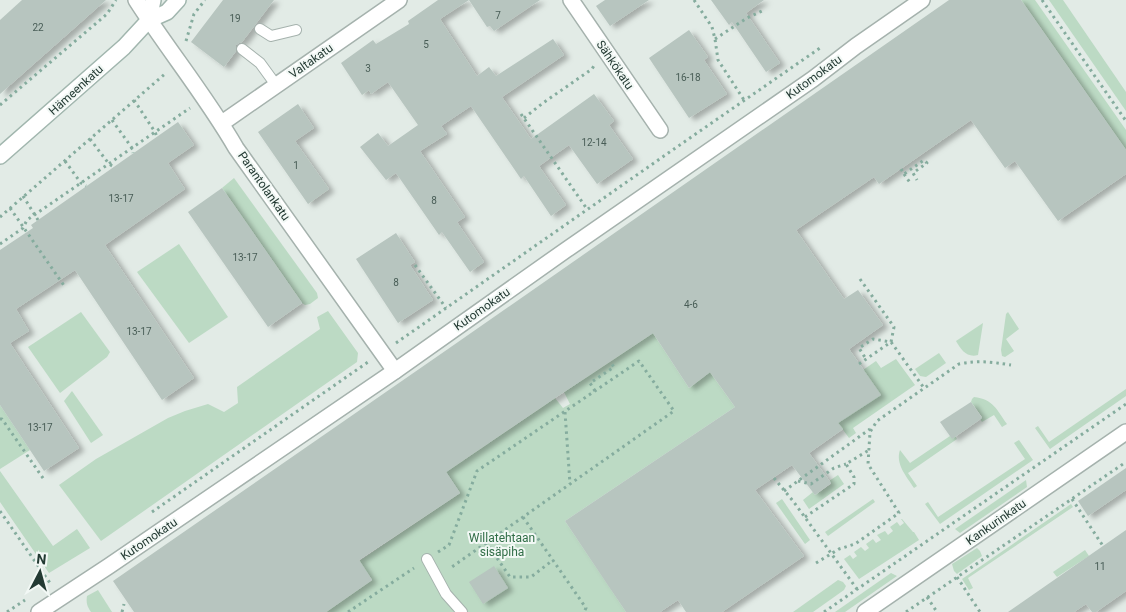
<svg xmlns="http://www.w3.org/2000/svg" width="1126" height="612" viewBox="0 0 1126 612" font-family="Roboto,sans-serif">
<defs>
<filter id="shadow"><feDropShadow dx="5.5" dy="3" stdDeviation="2.5" flood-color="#0004"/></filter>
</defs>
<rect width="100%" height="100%" fill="#e2ebe6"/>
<!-- green -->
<g fill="#bcdac4">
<polygon points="1021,0 1035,0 1126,130 1126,150"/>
<polygon points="1049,0 1063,0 1126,92 1126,111"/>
<polygon points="234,178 317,293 318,298 310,304 305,305 302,303 222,188"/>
<polygon points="179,244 228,317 189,343 137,272"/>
<polygon points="328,311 358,353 357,362 101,541 59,485 96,459 168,418 185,411 208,404 224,412 238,403 237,387 320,329 317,317"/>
<polygon points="81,312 110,352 107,357 60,393 28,347"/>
<polygon points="1008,312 1019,329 1006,339 1014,351 1005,357 1002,356 1001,350 1006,314"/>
<path d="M 983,323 L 978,355 C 967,358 961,350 956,341 Z"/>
<polygon points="653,333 689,388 710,372 735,407 565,521 626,612 326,612 372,580 359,561 460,493 446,472 555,398 563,408 570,404 564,392"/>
<polygon points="939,353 946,363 926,377 920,376 915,369"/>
<polygon points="896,359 915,385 853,428 856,433 849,438 838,423 863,370 876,361 881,368"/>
<polygon points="1126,389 1126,396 1050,449 1035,428 1038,426 1049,442"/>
<polygon points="72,391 103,435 91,443 64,401"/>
<path d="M 974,397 C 993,399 997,410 1007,424 L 1002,427 L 994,415 L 982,422 L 980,419 L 982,417 L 971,402 L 972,399 Z"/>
<polygon points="0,405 30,450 0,469"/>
<path d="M 950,436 L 952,438 L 955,436 L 957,439 L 908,473 L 917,486 L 914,488 C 907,477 895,464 900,450 L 910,463 Z"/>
<polygon points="1019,440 1033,460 940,524 925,504 928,502 938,517 1025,459 1014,443"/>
<polygon points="0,471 53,546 77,529 90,548 49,573 0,502"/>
<polygon points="838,475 844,484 809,509 803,500 813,492 815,495 831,484 829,481"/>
<polygon points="1026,480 1027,487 960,533 955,529"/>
<polygon points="782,499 810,540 805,544 776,503"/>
<polygon points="873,499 875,502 828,536 825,532"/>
<polygon points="1071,504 1073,507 968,578 973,588 969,590 962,579"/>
<polygon points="901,519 902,519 913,532 914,532 919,540 859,579 844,559 850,555 853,559 857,556 854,552 861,547 865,551 869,548 866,544 873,539 876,543 881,540 877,535 885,531 888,535 893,531 890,527 897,522 900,526 904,523"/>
<polygon points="977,548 980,551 982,556 957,574 954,571 952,564"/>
<polygon points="1085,550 1089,556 1057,577 1053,572"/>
<polygon points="891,573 897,576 845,612 835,612"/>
<polygon points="838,580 843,582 846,586 844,590 813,612 793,612"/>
<path d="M 98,590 L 112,612 L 91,612 C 87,606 86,603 87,596 Z"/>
</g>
<!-- building -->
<g fill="#b7c5bf" filter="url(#shadow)">
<polygon points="22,0 106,0 0,94 0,20"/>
<polygon points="223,0 274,0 242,42 239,43 236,45 236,51 224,67 191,42"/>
<polygon points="438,0 540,0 494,31 490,26 487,27 469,0 440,19 477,76 489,67 496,76 553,39 564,55 502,97 531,139 594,94 614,121 609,125 633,159 597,184 569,145 539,166 566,205 551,216 524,176 521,179 471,106 441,126 447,134 420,151 465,217 457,222 484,262 470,272 442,232 439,235 396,173 386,180 360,147 378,133 388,146 418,125 388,82 371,94 369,90 362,95 341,63 373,40 376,44 409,24 408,21"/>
<polygon points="605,0 649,0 610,26 596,6"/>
<polygon points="711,0 764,0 746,13 780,63 766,72 732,22 729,25"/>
<polygon points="949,0 1021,0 1126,150 1126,174 1058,221 1015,161 1005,168 971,120 879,184 874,177 796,230 844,299 858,290 883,325 849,349 881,395 838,423 843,429 809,453 831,483 815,495 792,465 755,490 804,556 722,612 686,612 678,600 660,612 626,612 607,584 565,521 735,407 710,372 689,388 653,333 555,398 446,472 460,493 359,560 372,580 326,612 134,612 113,581 448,349"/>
<polygon points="689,30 708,57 704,60 727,94 689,118 649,58"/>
<polygon points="298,104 314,128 295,141 329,189 308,204 258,132"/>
<polygon points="178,122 194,145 168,163 185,189 105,245 194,378 162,400 75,270 16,309 29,331 10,343 79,448 44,471 0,405 0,250 33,228 31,225"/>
<polygon points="222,188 302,303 268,327 188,212"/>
<polygon points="396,233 415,262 410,265 433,300 398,323 356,259"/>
<polygon points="971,402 982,418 952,439 940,422"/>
<polygon points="1126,468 1126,490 1088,516 1078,501"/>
<polygon points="1126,530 1126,591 1096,612 1092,612 1086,604 1074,612 1008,612"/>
<polygon points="494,566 508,588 483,604 469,582"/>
</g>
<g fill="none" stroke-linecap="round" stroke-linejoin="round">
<!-- service casing -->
<g stroke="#a5b2ad" stroke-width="12">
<g id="service">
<polyline points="260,29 271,36 296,30"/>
<polyline points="242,49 260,63 276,85"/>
<polyline points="427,559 446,594 462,612"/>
</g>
</g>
<!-- minor casing -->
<g stroke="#a5b2ad" stroke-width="18">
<g id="minor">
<path d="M 136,0 C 168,50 206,96 236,148 L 395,371"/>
<polyline points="571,0 660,130"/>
<polyline points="222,123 399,0"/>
<polyline points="39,612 109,566 395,371 566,250 813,79 856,46 922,0"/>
<polyline points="865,612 1126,432"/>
</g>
</g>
<!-- secondary casing -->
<g stroke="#a1b6ae" stroke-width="18">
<g id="secondary">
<polyline points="149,20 153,0"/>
<polyline points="0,156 124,47 149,20 167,12 178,0"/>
</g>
</g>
<!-- path -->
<g stroke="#85ac9e" stroke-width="3" stroke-dasharray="2.5 4" stroke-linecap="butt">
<polyline points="694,0 712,27 715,39 718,60 744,100"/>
<polyline points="1042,0 1126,121"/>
<polyline points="715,39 747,18 764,10"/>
<polyline points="186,41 194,14 205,0"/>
<polyline points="134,100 155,132 157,137"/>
<polyline points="0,105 107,14 116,0"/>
<polyline points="521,114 587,209"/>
<polyline points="524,118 543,103 592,69 595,64"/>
<polyline points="112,120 132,148 133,153"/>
<polyline points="90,139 109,164 114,167"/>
<polyline points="65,161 81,183 86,186"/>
<polyline points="901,169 904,174 924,160 927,163 913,173 917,180"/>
<polyline points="904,174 911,184"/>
<polyline points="23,196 38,220"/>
<polyline points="10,208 65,287"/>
<polyline points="0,217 166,73"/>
<polyline points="0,244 23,228 27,220 190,108"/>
<polyline points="415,265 446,308"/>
<polyline points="860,279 894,327 891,342 873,339 859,348 866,359"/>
<polyline points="396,343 674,149 820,48"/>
<polyline points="859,364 891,342 924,388"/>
<polyline points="595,391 590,383 614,367 610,362"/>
<polyline points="565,412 570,484"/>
<polyline points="0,419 2,419 45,481"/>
<polyline points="774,478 793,501 857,589"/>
<polyline points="798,481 811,484 834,468 846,464"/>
<polyline points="784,491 870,429"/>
<polyline points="1072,499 1103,546"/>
<polyline points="0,511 50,583"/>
<polyline points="152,512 368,362"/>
<polyline points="523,517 586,608 584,612"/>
<polyline points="805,517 854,484 854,477 846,464 869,450"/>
<polyline points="486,542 510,577 531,577 553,560"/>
<polyline points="438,552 449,545 477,471 639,361 674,411 449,569"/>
<path d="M 816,563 L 839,549 L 855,544 L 899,513 L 868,464 L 870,432 L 877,421 L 959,364 C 978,360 992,362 1011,365"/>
<polyline points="957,577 980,612"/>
<polyline points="927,597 937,612"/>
<polyline points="7,612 25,600"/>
<polyline points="122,612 124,604"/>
<polyline points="348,612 414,568"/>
<polyline points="824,612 1126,404"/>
<polyline points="906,612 1126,462"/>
</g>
<!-- service -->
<use href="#service" stroke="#fff" stroke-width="10"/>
<!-- minor -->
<use href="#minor" stroke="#fff" stroke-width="15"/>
<!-- secondary -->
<use href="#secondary" stroke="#fff" stroke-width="15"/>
</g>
<g text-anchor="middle" stroke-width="4" stroke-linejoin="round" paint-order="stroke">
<!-- number labels -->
<g font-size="10" fill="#485d56">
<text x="498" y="19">7</text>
<text x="235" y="22">19</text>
<text x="38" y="31">22</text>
<text x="426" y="48">5</text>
<text x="368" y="72">3</text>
<text x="688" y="81">16-18</text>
<text x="594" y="146">12-14</text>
<text x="296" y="169">1</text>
<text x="121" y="202">13-17</text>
<text x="434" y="204">8</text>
<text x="245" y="261">13-17</text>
<text x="396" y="286">8</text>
<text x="691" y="308">4-6</text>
<text x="139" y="335">13-17</text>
<text x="40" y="431">13-17</text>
<text x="1100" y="570">11</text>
</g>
<!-- street labels -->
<g font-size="12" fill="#233a33" stroke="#f2f8f5">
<text transform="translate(311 61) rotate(-35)" y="4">Valtakatu</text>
<text transform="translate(615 65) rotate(56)" y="4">Sähkökatu</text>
<text transform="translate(814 77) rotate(-36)" y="4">Kutomokatu</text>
<text transform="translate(76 90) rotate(-42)" y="4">Hämeenkatu</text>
<text transform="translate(264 186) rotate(55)" y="4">Parantolankatu</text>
<text transform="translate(482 309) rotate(-35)" y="4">Kutomokatu</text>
<text transform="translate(996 522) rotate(-35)" y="4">Kankurinkatu</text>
<text transform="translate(149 539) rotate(-34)" y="4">Kutomokatu</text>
</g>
<!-- park labels -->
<g font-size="12" fill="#316e47" stroke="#f2f8f5">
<text x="502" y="542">Willatehtaan<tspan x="502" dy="14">sisäpiha</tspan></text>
</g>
</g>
<!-- north arrow -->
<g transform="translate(40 572) rotate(6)" stroke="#f2f8f5" stroke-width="4" paint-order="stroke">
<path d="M0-4L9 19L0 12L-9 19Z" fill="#233a33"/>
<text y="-8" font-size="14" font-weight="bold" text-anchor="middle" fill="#233a33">N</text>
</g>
</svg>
